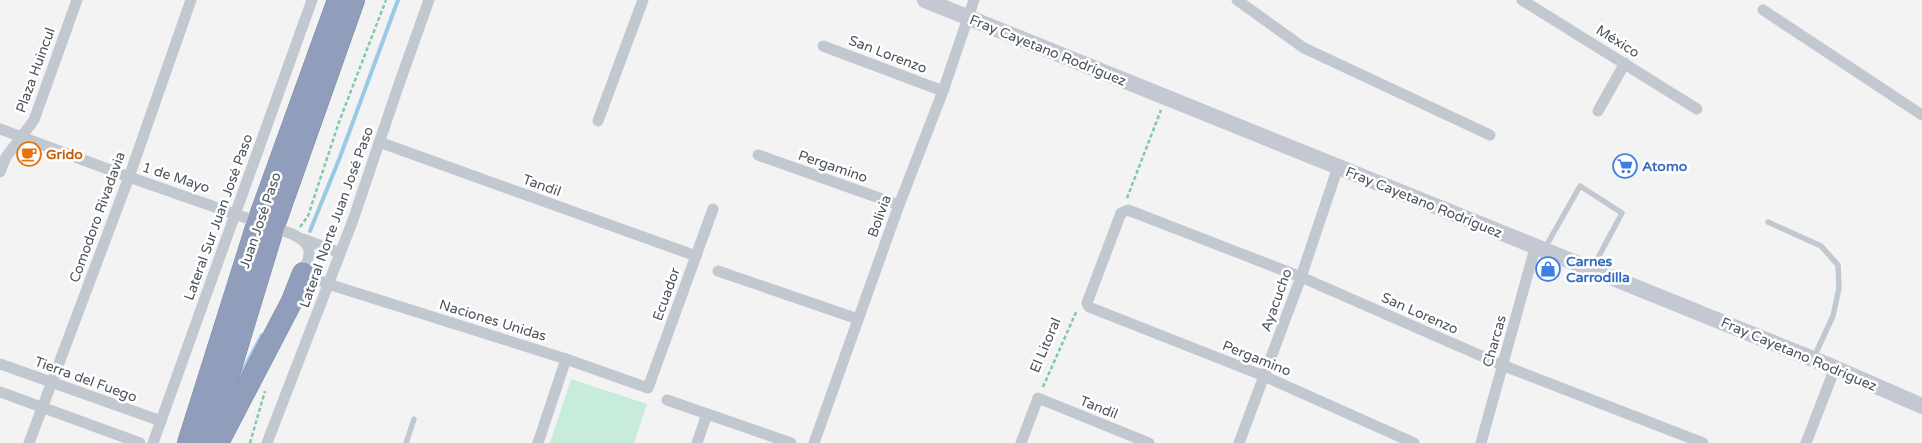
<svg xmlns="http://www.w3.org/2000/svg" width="1922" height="443" viewBox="0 0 1922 443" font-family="'Varela Round',sans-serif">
<rect width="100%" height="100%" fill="#f4f3f3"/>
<!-- green -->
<polygon fill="#c7ecdb" points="571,379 647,404 634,443 550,443"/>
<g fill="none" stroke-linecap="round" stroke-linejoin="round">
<!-- stream -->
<g stroke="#99c9e4" stroke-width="4">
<polyline points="310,231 340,157 398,0"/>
<polyline points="236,384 262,335"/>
</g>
<!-- highway casing -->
<g stroke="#7b89a7" stroke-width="22">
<g id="highway">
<polyline points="219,441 292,301 303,273"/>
<polyline points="188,443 258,221 338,0"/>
<polyline points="208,443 274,226 354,0"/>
</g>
</g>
<!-- path -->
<g stroke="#82c7af" stroke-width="2.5" stroke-dasharray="4 2.5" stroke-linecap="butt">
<polyline points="1127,198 1161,110"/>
<polyline points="300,227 308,216 339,122 386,0"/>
<polyline points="1043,387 1077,310"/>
<polyline points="250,443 265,391"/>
</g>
<!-- lane -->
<g stroke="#c2c8cf" stroke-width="5.5">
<polyline points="1768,222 1821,246 1838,265 1839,288 1833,316 1814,357"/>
<polyline points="1545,248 1580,186 1622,213 1593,267"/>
<polyline points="406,443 414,419"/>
</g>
<!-- street -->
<g stroke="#c2c8cf" stroke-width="11">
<polyline points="1237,0 1304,48 1490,135"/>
<polyline points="1522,0 1697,109"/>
<polyline points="1763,10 1922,115"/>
<polyline points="823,46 943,91"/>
<polyline points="1598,111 1625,63"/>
<polyline points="598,121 643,0"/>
<path d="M 0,129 L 129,177 L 292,234 C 313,244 312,252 303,273 L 328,284 L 566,359 L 648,388 L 713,209"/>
<polyline points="379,142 696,256"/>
<polyline points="758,155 899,205"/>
<polyline points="0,172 6,157 34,120 77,0"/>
<polyline points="303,239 340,253"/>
<polyline points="718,271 858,319"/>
<polyline points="0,364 161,421"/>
<polyline points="0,392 140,443"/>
<polyline points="667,400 791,443"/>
<polyline points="29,443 129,177 191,0"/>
<polyline points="153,443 312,0"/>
<polyline points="267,443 353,220 398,87 429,0"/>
<polyline points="538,443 566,359"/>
<polyline points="697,443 707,414"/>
<polyline points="814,443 899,205 943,91 974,0"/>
<polyline points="1021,443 1038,398 1149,443"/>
<polyline points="1239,443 1301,277 1338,167"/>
<polyline points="1414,443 1264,376 1089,307 1087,303 1121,213 1128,210 1301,277 1502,365 1703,443"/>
<polyline points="1481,443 1535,248"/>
<polyline points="1806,443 1835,368"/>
</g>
<!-- secondary -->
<polyline stroke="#c3c8d3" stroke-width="16" points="925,0 1544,250 1835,368 1922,406"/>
<!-- highway -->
<use href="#highway" stroke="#909ebb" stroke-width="21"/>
</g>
<!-- icons -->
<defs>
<g id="cafe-ring" transform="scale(1.25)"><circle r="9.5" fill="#fff" stroke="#e8710a" stroke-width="1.5"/><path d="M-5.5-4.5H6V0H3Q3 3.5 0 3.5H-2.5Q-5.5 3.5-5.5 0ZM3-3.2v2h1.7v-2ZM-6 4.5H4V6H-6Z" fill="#e8710a"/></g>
<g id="supermarket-ring" transform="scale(1.25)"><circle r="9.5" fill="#fff" stroke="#3f7fe0" stroke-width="1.5"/><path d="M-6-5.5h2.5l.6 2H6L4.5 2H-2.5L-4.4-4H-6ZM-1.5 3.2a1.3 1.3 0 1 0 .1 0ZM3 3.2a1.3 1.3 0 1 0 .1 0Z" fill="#3f7fe0"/></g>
<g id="shop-ring" transform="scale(1.25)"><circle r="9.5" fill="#fff" stroke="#3f7fe0" stroke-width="1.5"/><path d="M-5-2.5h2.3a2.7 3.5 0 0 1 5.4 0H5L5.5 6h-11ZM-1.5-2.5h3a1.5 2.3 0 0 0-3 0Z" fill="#3f7fe0"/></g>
</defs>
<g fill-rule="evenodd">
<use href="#cafe-ring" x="29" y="154"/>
<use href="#supermarket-ring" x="1625" y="166"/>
<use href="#shop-ring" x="1548" y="269"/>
</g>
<g text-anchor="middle" stroke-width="5" stroke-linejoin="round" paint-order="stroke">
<!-- street labels -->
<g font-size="14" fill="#4c535e" stroke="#fff">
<text transform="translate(1618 41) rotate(32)" y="5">México</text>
<text transform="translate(1048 50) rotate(22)" y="5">Fray Cayetano Rodríguez</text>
<text transform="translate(888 54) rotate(21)" y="5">San Lorenzo</text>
<text transform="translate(35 70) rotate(-70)" y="5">Plaza Huincul</text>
<text transform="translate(833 166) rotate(19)" y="5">Pergamino</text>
<text transform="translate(176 177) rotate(18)" y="5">1 de Mayo</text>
<text transform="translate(542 185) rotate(20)" y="5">Tandil</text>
<text transform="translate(1424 202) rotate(22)" y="5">Fray Cayetano Rodríguez</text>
<text transform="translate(879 216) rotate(-70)" y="5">Bolivia</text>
<text transform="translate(97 217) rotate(-70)" y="5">Comodoro Rivadavia</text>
<text transform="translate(218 217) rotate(-70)" y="5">Lateral Sur Juan José Paso</text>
<text transform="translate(336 217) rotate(-70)" y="5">Lateral Norte Juan José Paso</text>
<text transform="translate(260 220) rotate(-71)" y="5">Juan José Paso</text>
<text transform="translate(666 294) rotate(-70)" y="5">Ecuador</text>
<text transform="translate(1276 300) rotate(-70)" y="5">Ayacucho</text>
<text transform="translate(1420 313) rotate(24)" y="5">San Lorenzo</text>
<text transform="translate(493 320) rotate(17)" y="5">Naciones Unidas</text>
<text transform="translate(1494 341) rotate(-74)" y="5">Charcas</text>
<text transform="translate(1045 345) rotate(-67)" y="5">El Litoral</text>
<text transform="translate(1799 354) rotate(23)" y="5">Fray Cayetano Rodríguez</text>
<text transform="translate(1257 358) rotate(22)" y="5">Pergamino</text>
<text transform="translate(86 379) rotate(20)" y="5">Tierra del Fuego</text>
<text transform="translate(1099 407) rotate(22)" y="5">Tandil</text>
</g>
<!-- food labels -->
<g font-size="14" font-weight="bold" fill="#c56008" stroke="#fff" text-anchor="start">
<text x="46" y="159">Grido</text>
</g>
<!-- shop labels -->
<g font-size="14" font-weight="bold" fill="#366cbe" stroke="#fff" text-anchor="start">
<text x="1642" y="171">Atomo</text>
<text x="1566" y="266">Carnes<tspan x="1566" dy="16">Carrodilla</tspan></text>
</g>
</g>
</svg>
